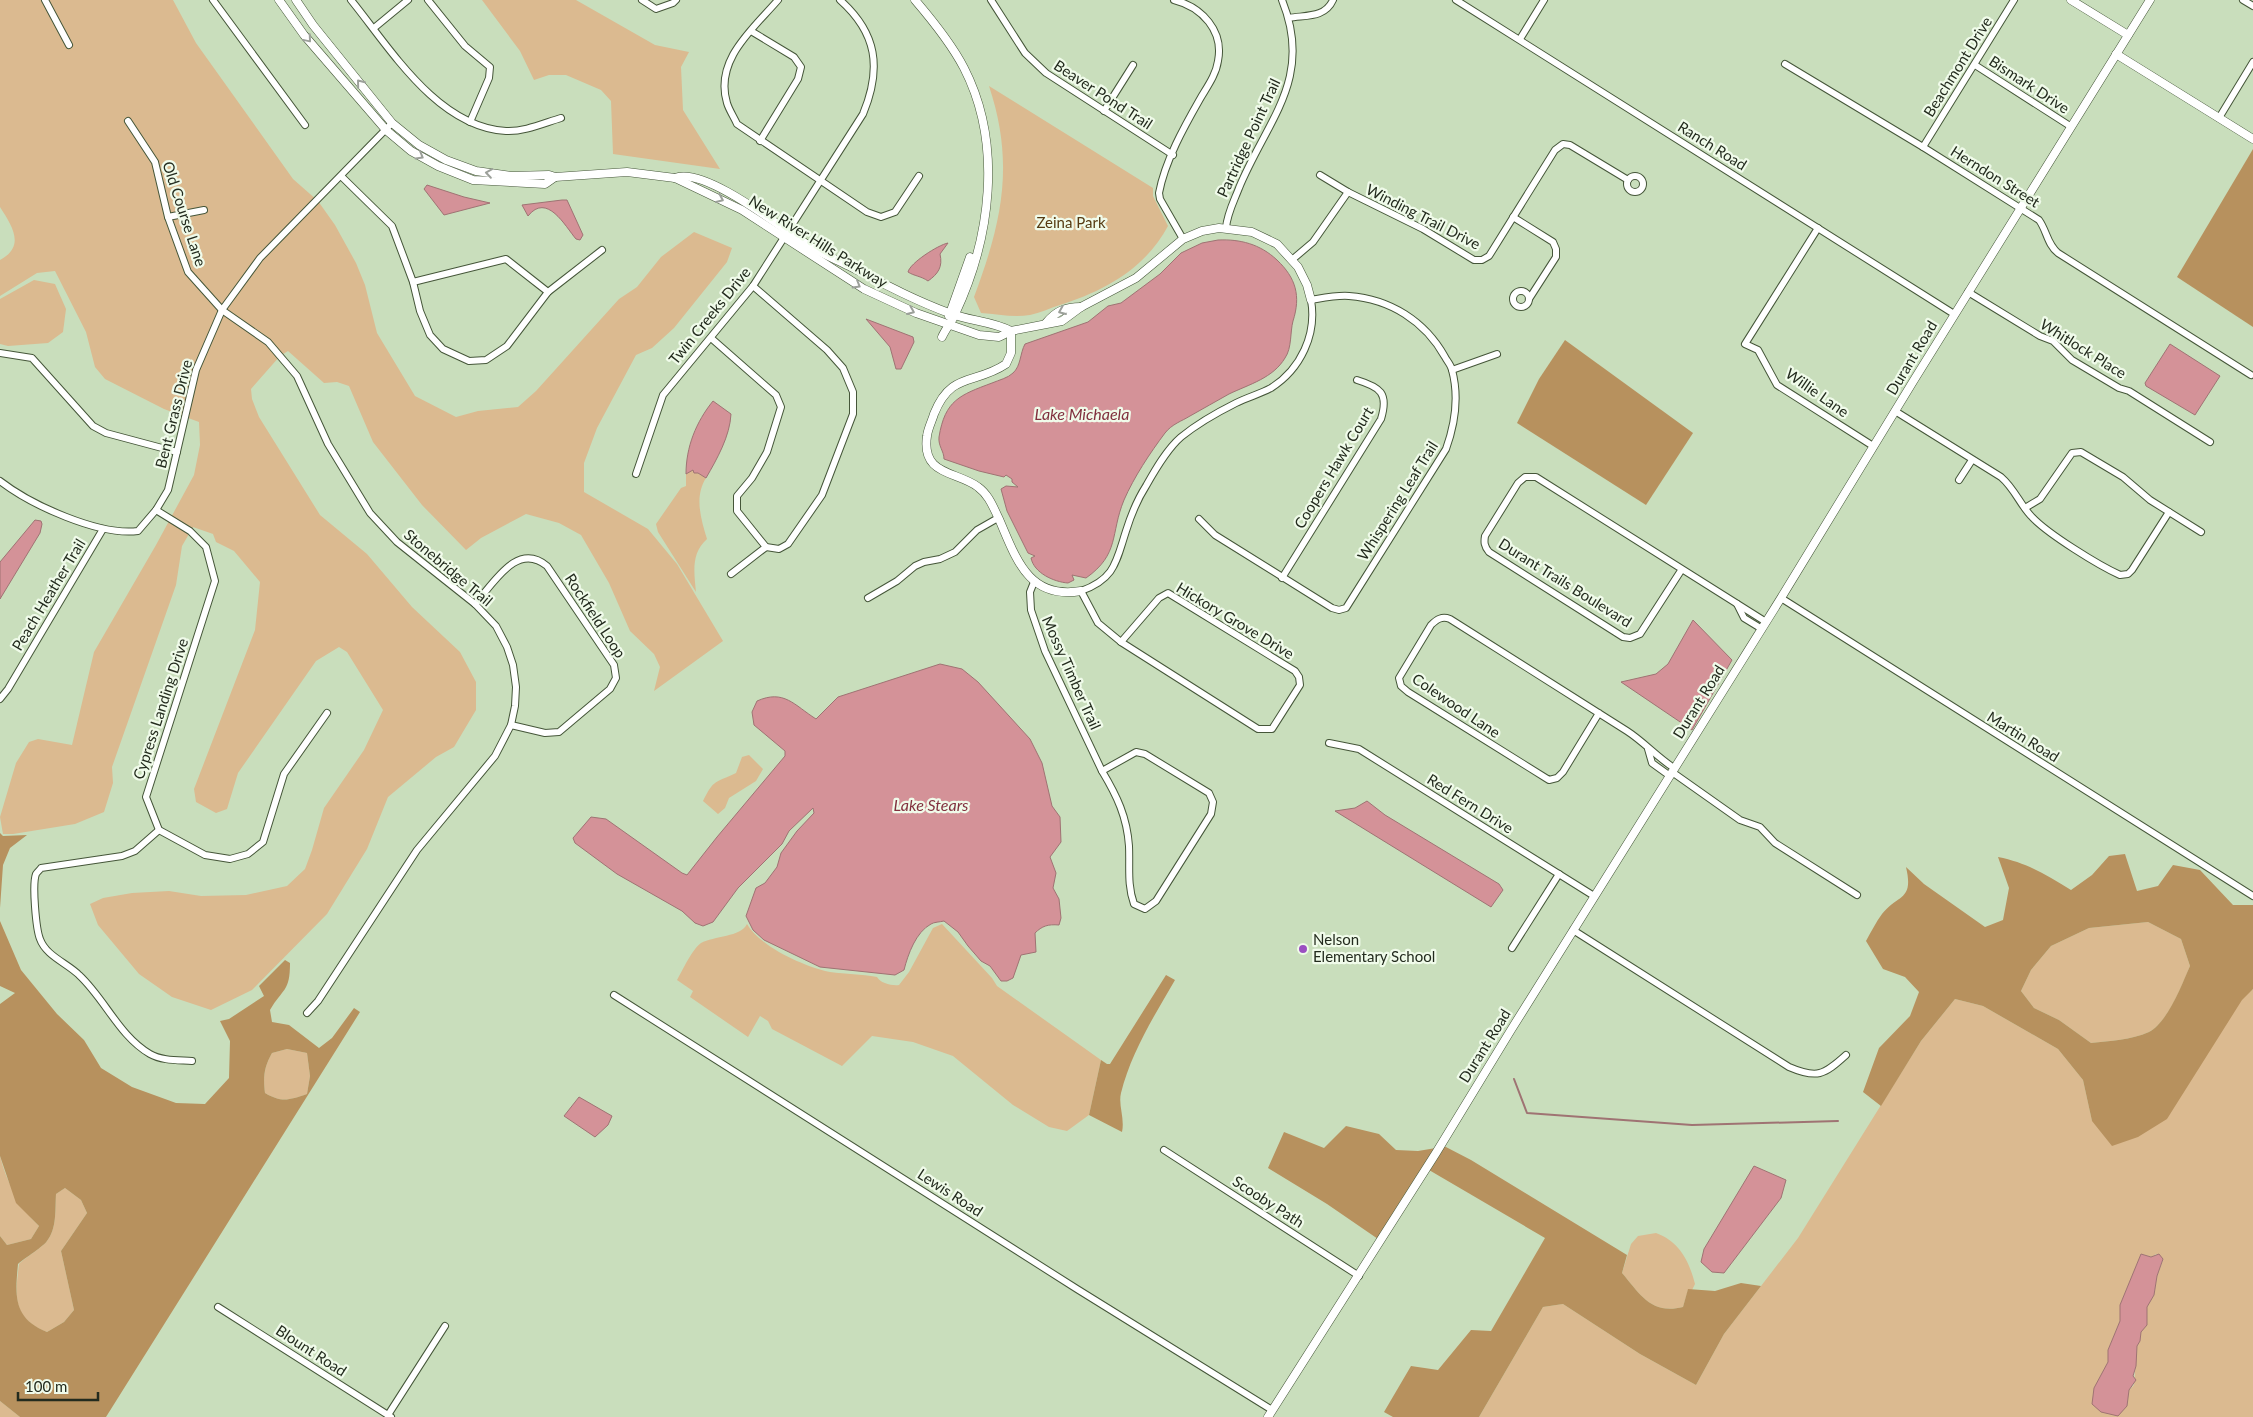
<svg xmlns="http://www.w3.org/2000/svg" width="2253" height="1417" viewBox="0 0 2253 1417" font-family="Lato,sans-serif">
<rect width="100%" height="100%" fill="#c9debc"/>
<!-- green -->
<g fill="#dbba90" fill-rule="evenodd">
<path d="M 0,0 L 173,0 L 196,43 L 293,179 L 318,201 L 335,225 L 356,263 L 365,285 L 377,333 L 415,396 L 456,417 L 478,411 L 518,407 L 536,391 L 619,299 L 637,287 L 661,257 L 694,232 L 732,248 L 727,262 L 674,328 L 652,348 L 636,355 L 597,428 L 584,463 L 584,492 L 648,529 L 677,564 L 723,641 L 654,691 L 660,667 L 654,654 L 630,631 L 609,583 L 581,535 L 559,523 L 526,514 L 481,538 L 466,550 L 422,505 L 373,442 L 349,386 L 337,382 L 324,383 L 288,351 L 280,356 L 251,389 L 252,399 L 259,417 L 320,515 L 367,554 L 412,607 L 460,652 L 476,682 L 476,710 L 454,747 L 436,757 L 388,797 L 367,849 L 327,914 L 252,990 L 211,1010 L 172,997 L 139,974 L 98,925 L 90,904 L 103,898 L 132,893 L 169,891 L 201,896 L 246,895 L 287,886 L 305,869 L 312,850 L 324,808 L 364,750 L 383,710 L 347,652 L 339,647 L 316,661 L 238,773 L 227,809 L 216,813 L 196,802 L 194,789 L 255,630 L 260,582 L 234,551 L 216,542 L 213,534 L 193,527 L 182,546 L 176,585 L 112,767 L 113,783 L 104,812 L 75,824 L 13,834 L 3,834 L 0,817 L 16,763 L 29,742 L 38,739 L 72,745 L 94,652 L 156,545 L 194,475 L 200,445 L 199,422 L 164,409 L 105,379 L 95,367 L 86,332 L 55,271 L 37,273 L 0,296 L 0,260 C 26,246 12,226 0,207 Z"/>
<polygon points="482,0 576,0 655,45 689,52 681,67 683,110 720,169 613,154 611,101 601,90 566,75 549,75 534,80 520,51"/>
<path d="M 989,86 L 1153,188 L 1153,196 L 1168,226 C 1145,269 1104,291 1060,305 C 1050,308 1040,313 1030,315 C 1014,318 997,314 981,313 L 974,297 C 1002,222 1015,164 989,86 Z"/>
<polygon points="34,280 55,284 66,309 63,332 48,343 8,346 0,344 0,299"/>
<path d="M 693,470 L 706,478 C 694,497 701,519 707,539 C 691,553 694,572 696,592 L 658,532 L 656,524 L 681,488 L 686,486 L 686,474 Z"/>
<path d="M 749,755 L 763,769 L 756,781 L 729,798 L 725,808 L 718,814 L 703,801 C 714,779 715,783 736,773 L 742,757 Z"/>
<path d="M 2148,922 L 2181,939 L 2190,966 C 2182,985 2168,1022 2149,1032 C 2131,1040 2110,1041 2091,1043 L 2059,1020 L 2034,1008 L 2021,991 L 2031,970 L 2051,946 L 2089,928 Z"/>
<path d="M 747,924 C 760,947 805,967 830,972 C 846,974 861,974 877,977 C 880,983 892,986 899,985 L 909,972 L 933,928 L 942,924 L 992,978 L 997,986 L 1101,1060 L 1089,1115 L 1067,1131 L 1049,1127 L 1013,1105 L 953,1056 L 913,1042 L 872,1036 L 842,1066 L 772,1029 L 768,1021 L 760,1016 L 748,1037 L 690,997 L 693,991 L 677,980 C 682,971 693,948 701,943 C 714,936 741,937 747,924 Z"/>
<path d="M 2253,989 L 2253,1417 L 1479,1417 L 1543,1307 L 1563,1304 L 1640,1354 L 1696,1385 L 1724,1334 L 1798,1238 L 1921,1041 L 1955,999 L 1983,1006 L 2058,1049 L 2083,1080 L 2092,1121 ZM 2141,1254 L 2152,1257 L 2156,1254 L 2163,1260 L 2157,1276 L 2154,1295 L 2147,1307 L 2146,1321 L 2141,1332 L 2140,1341 L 2137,1346 L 2134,1385 L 2129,1390 L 2127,1406 L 2094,1389 L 2108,1362 L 2108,1350 L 2120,1321 L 2120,1305 Z"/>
<path d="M 287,1049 L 307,1053 L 310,1076 L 307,1094 C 289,1100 282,1103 265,1093 C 263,1077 264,1067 272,1053 Z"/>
<path d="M 0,1156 C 7,1183 19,1207 39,1226 L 31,1239 L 7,1245 L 0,1236 Z"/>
<path d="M 65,1188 L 81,1200 L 87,1213 L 61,1251 L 74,1310 L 64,1322 L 47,1332 C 12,1318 15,1296 19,1264 C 25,1258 44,1246 47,1241 C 57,1228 55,1210 56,1194 Z"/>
<path d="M 1656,1233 C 1680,1242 1689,1261 1695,1284 L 1692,1290 L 1688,1290 L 1683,1307 C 1651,1315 1640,1294 1622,1273 L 1631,1244 L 1638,1236 Z"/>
<polygon points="0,1401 20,1417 0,1417"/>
</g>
<!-- forest -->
<g fill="#b7915e" fill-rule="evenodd">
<polygon points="2253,149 2253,327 2177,277"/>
<polygon points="1565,340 1693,433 1646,505 1517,423 1539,379"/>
<polygon points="0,833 3,836 27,835 10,848 3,865 0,908"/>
<path d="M 2125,854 L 2137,891 L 2158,886 L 2173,865 L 2200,870 L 2233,905 L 2253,905 L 2253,989 L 2242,1000 L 2167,1119 L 2138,1137 L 2112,1146 L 2092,1121 L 2083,1080 L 2058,1049 L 1983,1006 L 1955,999 L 1921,1041 L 1881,1106 L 1863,1092 L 1879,1048 L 1910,1016 L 1919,992 L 1905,977 L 1883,969 L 1866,941 C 1871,932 1876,922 1882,914 C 1898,894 1914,901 1906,867 L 1924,884 L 1985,927 L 2003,920 L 2009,888 L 1998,857 C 2028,863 2046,875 2071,890 L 2092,875 L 2109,856 ZM 2148,922 L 2181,939 L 2190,966 C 2182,984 2168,1022 2149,1032 C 2131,1040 2110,1041 2091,1043 L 2059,1020 L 2034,1008 L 2021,991 L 2031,970 L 2051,946 L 2089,928 Z"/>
<path d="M 0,921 L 21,970 L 57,1014 L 84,1040 L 101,1068 L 132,1087 L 176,1103 L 205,1104 L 229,1078 L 230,1041 L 220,1021 L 229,1019 L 264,996 L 259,986 L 285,960 L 290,963 C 290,992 283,988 270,1010 L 272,1022 L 289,1025 L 319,1048 L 332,1038 L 354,1008 L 360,1012 L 106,1417 L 20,1417 L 0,1401 L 0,1236 L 7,1245 L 31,1239 L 39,1226 L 16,1203 L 0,1156 L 0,1004 L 15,993 L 0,986 ZM 287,1049 L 307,1053 L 310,1076 L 307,1094 C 289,1100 282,1103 265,1093 C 263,1077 264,1067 272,1053 ZM 65,1188 L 81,1200 L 87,1213 L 61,1251 L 74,1310 L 64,1322 L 47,1332 C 13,1318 15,1296 18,1264 C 25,1258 44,1246 47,1241 C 57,1228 55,1210 56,1194 Z"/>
<path d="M 1166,975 L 1175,980 C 1154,1016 1131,1053 1121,1093 C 1118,1105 1125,1118 1122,1132 L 1089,1115 L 1101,1060 L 1107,1064 L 1110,1064 Z"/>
<polygon points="1346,1126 1379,1134 1396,1150 1418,1151 1436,1148 1378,1239 1327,1204 1268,1168 1284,1132 1324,1148"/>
<path d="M 1444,1146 L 1471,1160 L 1627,1255 L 1622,1273 C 1640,1294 1651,1315 1683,1307 L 1688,1289 L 1715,1291 L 1741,1283 L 1761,1286 L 1724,1334 L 1696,1385 L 1640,1354 L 1563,1304 L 1543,1307 L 1479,1417 L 1393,1417 L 1384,1412 L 1411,1366 L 1438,1370 L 1471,1330 L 1491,1331 L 1545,1238 L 1429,1170 Z"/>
</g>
<!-- water -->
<g fill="#d49298" stroke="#9f7373">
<polygon points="427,185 464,197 490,203 444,215 424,189"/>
<path d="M 562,200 L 567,200 L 583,235 L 580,240 L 576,239 C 565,226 547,192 528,216 L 522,205 Z"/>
<path d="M 1218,240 C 1240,239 1260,244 1277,260 C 1296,278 1301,296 1293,321 C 1290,332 1292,348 1285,358 C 1273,378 1250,384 1229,394 C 1216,401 1203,409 1190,416 C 1182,421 1172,424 1165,433 C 1150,453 1134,477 1124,500 C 1110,534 1120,554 1086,578 L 1072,575 L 1074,580 L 1068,583 C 1054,582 1034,573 1031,558 L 1035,556 L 1028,553 L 1007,511 L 1001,489 L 1006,486 L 1018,487 L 1012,482 L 1012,479 L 1006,475 L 1004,477 L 979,471 L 944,459 C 944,451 938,446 939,437 C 945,400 960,395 992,383 C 999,380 1008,378 1013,373 C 1021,366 1020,353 1025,344 L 1088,322 L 1108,306 L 1121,303 L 1160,274 L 1181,253 L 1202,243 Z"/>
<path d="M 948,243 L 940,254 C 943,267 938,274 928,281 C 921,276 914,276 908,272 C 910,263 938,245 948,243 Z"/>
<polygon points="866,319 913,337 914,342 901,369 896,369 890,347"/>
<polygon points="2170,344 2220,376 2195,415 2146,386 2145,383"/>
<path d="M 713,401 L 731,414 C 730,436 717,459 706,478 L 698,473 L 694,473 L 693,470 L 686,474 C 686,447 696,422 713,401 Z"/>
<polygon points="35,520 41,521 42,524 40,533 0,599 0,562"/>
<polygon points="1693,620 1732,660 1692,730 1621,682 1656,674 1668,664"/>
<path d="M 940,664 L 962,669 L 978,682 L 1030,739 L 1042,763 L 1052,806 L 1060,817 L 1061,842 L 1050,857 L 1056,873 L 1053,888 L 1059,899 L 1061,918 L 1059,925 C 1048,924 1042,926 1035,933 L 1036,952 L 1021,955 L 1013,978 L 1007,981 L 1001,981 L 990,966 L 981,961 L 968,946 L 958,932 L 944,921 C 940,922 934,922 931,924 C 916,932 908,954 904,970 L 895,975 L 820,967 L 764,940 L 753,930 L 746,916 L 756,888 L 765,883 L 777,867 L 781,853 L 797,831 L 814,813 L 813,808 L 789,831 L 782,844 L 738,888 L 713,922 L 703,926 L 695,923 L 682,911 L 617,874 L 575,843 L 573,838 L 591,817 L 606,819 L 682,873 L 687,875 L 717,837 L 785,756 L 785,751 L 754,725 L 752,712 L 757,701 C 784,689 794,705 816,719 L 838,697 Z"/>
<polygon points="1367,801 1385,815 1499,884 1503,890 1491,907 1335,811 1355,808"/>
<polygon points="579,1097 612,1116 608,1125 595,1137 564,1116"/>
<polygon points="1754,1166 1786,1180 1781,1198 1724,1273 1712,1272 1701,1262 1704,1249"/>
<polygon points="2141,1254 2151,1257 2159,1254 2163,1259 2157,1276 2154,1295 2147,1307 2147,1325 2141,1332 2140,1341 2137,1346 2136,1366 2133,1376 2136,1380 2129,1390 2127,1406 2118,1416 2101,1412 2092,1404 2094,1388 2108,1362 2108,1350 2120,1321 2120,1305"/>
</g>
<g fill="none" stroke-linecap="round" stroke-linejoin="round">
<!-- stream -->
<polyline stroke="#9f7373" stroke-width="2" points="1514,1079 1527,1113 1692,1125 1838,1121"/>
<!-- minor casing -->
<g stroke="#455639" stroke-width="8">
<g id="minor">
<polyline points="45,0 69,45"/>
<polyline points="213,0 305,125"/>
<path d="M 351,0 C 390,48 437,127 506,131 C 524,132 544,123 561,118"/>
<polyline points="428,0 465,46 490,67 489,78 470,122"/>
<polyline points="642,0 656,9 673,3 676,0"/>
<path d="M 778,0 C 753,29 714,60 727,103 C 729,110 734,117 737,124 L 867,212 L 881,217 L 895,212 L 919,176"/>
<polyline points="991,0 1025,53 1046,73 1173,155"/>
<path d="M 1174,0 C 1202,7 1224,31 1218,61 C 1216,75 1207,87 1200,99 C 1184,127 1165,161 1159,193 L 1160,199 L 1183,239"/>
<polyline points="1456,0 1954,314"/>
<polyline points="2243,0 2253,6"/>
<path d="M 1289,18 C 1306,15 1325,18 1333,0"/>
<polyline points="374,28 408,0"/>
<polyline points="751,31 794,57 801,67 798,79 760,141"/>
<polyline points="1520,39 1544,0"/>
<path d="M 1785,64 L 1923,147 L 2039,220 C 2047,231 2047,244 2058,253 L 2251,375"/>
<polyline points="1975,65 2070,126"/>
<polyline points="1104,111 1133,65"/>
<polyline points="2219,118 2253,62"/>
<polyline points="128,121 155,162 168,217 188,272 222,310 268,342 297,376 328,444 370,513 397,542 475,604 496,626 507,647 513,665 516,687 515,706 511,725 495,756 417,850 318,1001 307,1013"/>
<polyline points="1923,147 2014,0"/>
<polyline points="1320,175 1348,192 1423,229 1474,260 1482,260 1489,256 1555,150 1563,144 1570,145 1628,180"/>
<circle cx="1635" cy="184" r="8"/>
<polyline points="342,177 392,226 413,282 420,311 430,335 443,349 469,361 486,360 507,346 548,292 602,250"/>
<polyline points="168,217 204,210"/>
<polyline points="1513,217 1553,242 1556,249 1556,257 1529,299"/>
<path d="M 1226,228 C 1227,214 1234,201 1239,188 C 1267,120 1314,79 1282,0"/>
<polyline points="1818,228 1745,344 1758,350 1777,385 1873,446"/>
<polyline points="1293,259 1313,242 1348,192"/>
<polyline points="413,282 506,259 548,292"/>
<circle cx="1521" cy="299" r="8"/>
<polyline points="1968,292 2040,336 2053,341 2072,360 2119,388 2129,391 2210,442"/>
<polyline points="711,338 776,395 781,407 767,452 752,478 737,496 737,511 766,547 779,549 788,544 822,495 853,414 853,392 843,368 827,350 753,286"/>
<polyline points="0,353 32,358 93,426 106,433 177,452"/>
<polyline points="1452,370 1497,354"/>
<path d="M 1895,411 L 2001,477 C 2015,489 2020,505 2032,517 C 2048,534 2098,565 2120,575 L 2128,574 L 2132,570 L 2169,512"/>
<path d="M 636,474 L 663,395 L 753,286 L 863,114 C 882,68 877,33 840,0"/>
<polyline points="1959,480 1972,460"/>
<path d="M 0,481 C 31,505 99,536 138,531 L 156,510 L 168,490 L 196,370 L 222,310 L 260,258 L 392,123"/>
<polyline points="2025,508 2040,499 2072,453 2081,452 2123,477 2150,500 2201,532"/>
<polyline points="156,510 190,531 206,547 215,581 146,797 159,830 205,855 230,859 248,854 263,842 284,774 327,713"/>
<path d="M 1682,569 L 1640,634 L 1630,638 L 1623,637 L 1489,552 C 1484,546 1484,542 1485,536 L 1518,483 L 1525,477 L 1536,477 L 1766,622"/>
<polyline points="731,574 766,547"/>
<path d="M 1282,578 L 1381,419 C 1389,393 1380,387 1357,380"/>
<polyline points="1034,582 1030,592 1031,610 1045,651 1102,771"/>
<polygon points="1168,593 1295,671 1299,677 1300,685 1272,729 1258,729 1121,642 1159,598"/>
<polyline points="868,598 897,581 915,566 924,562 940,559 955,552 977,530 998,518"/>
<polyline points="1781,598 2253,896"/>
<path d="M 475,604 C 494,583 517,541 547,566 L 614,665 L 616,678 L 610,689 L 559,732 L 545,733 L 511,725"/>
<polyline points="1737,604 1744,618 1762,629"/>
<path d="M 1121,642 L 1098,623 L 1081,591 C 1115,579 1116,562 1126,531 C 1131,515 1137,500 1146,486 C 1155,470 1167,449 1181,437 C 1197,424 1218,412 1236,403 C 1248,397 1260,394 1271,388 C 1301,369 1317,334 1311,300 C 1323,298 1337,295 1349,296 C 1390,299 1425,321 1445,357 C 1447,361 1451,365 1452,370 C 1459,396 1455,424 1446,449 L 1346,608 L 1339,610 L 1332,608 L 1215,535 L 1199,519"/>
<polyline points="0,699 8,689 103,529"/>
<path d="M 1599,713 L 1563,772 L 1557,778 L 1549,780 L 1408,692 L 1401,686 L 1399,678 L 1431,625 C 1437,619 1442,616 1450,619 L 1627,731 C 1644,742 1657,757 1674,768"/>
<polyline points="1329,743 1359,749 1594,896"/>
<polyline points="1648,749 1652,763 1670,776"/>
<path d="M 1136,752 L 1145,754 L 1209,793 L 1213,802 L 1211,814 L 1156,901 L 1145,909 L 1134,904 C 1127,885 1130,866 1129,846 C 1127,817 1117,796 1102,771 Z"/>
<polyline points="1672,772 1740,820 1760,827 1775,843 1857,895"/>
<path d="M 159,830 L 135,851 L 122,856 L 41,868 C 40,870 37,872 36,874 C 32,884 36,929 40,939 C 46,956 67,963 79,975 C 105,999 119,1036 150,1054 C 162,1061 179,1060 192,1061"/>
<path d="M 1573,930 L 1789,1067 C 1817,1079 1824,1075 1846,1055"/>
<polyline points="1512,948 1559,874"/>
<polyline points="614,995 1077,1289 1272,1410"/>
<polyline points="1164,1150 1359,1276"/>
<polyline points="218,1307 391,1417"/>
<polyline points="388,1415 445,1326"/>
</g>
</g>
<!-- tertiary casing -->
<g stroke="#455639" stroke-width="9">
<g id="tertiary">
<polyline points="279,0 304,35 386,130 411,151 438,166 473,180 545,184 555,177"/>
<polyline points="296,0 313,25 392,123 419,145 446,160 476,171 511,176 549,175 555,177 627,172 675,178 742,210 864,289 916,313 979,335 999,337 1011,331 1062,321 1081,307 1136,278 1183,239 1202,231 1219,228 1252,232 1277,244 1298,267 1307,285 1311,300"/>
<path d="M 915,0 C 933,21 951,43 964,68 C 1003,144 991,238 955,314 C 952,322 946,328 942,337"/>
<polyline points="2071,0 2128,35"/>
<polyline points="2116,54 2253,139"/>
<path d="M 675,178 C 703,166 779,226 802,241 C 817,252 833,258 849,266 C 882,283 914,300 949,313 C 969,321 992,321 1011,331"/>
<polyline points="949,316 970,257"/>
<path d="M 1046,323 C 1056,311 1065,307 1081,307"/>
<path d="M 1011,331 L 1011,353 L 1006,364 C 975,385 951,371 934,414 C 932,421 928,428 927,436 C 921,476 957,471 978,487 C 989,495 993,507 999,519 C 1016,558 1028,600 1081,591"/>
<polyline points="1268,1417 1436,1153 1511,1030 1781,598 1914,380 2150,0"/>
</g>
</g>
<!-- minor -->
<use href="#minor" stroke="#fff" stroke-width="6"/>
<!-- tertiary -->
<use href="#tertiary" stroke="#fff" stroke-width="8"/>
</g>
<!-- one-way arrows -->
<defs><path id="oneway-chevron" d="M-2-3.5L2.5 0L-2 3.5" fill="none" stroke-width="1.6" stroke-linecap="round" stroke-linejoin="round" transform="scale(1.25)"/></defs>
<g stroke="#9ca09a">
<use href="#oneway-chevron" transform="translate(308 39) rotate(50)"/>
<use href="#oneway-chevron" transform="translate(360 83) rotate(-129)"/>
<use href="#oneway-chevron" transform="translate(420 156) rotate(30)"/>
<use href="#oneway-chevron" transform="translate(489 173) rotate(-172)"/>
<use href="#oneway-chevron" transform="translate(720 199) rotate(24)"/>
<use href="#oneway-chevron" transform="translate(857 285) rotate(30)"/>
<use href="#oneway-chevron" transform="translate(911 311) rotate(23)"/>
<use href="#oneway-chevron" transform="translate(1062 311) rotate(157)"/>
</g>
<!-- markers -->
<circle fill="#9b4fc1" stroke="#f0fbea" stroke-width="2" cx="1303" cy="949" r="5"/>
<g text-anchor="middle" stroke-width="4.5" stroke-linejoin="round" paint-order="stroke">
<!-- street labels -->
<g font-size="15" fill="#232b1e" stroke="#f0fbea">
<text transform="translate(1958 67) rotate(-58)" y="5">Beachmont Drive</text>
<text transform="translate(2029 85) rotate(33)" y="5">Bismark Drive</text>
<text transform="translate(1103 95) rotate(33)" y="5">Beaver Pond Trail</text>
<text transform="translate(1249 138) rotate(-65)" y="5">Partridge Point Trail</text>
<text transform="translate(1712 146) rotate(32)" y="5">Ranch Road</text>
<text transform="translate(1995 177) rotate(32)" y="5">Herndon Street</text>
<text transform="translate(184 214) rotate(72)" y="5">Old Course Lane</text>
<text transform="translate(1423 217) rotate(27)" y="5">Winding Trail Drive</text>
<text transform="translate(818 242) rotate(32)" y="5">New River Hills Parkway</text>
<text transform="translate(710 316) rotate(-51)" y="5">Twin Creeks Drive</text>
<text transform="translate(2083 349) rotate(32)" y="5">Whitlock Place</text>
<text transform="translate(1912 358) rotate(-59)" y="5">Durant Road</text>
<text transform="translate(1817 393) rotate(35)" y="5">Willie Lane</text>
<text transform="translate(174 414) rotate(-76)" y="5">Bent Grass Drive</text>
<text transform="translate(1334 468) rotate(-59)" y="5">Coopers Hawk Court</text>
<text transform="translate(1398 501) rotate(-58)" y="5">Whispering Leaf Trail</text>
<text transform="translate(448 568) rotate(40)" y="5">Stonebridge Trail</text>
<text transform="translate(1565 583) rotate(32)" y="5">Durant Trails Boulevard</text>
<text transform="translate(49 595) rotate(-59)" y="5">Peach Heather Trail</text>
<text transform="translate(595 616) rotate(57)" y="5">Rockfield Loop</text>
<text transform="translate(1235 621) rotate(31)" y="5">Hickory Grove Drive</text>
<text transform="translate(1071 673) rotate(66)" y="5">Mossy Timber Trail</text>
<text transform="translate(1699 702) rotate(-58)" y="5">Durant Road</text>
<text transform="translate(1456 706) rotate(34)" y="5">Colewood Lane</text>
<text transform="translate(161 709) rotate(-72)" y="5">Cypress Landing Drive</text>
<text transform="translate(2023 737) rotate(32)" y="5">Martin Road</text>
<text transform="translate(1470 804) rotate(32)" y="5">Red Fern Drive</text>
<text transform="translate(1485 1046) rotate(-58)" y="5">Durant Road</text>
<text transform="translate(950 1193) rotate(33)" y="5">Lewis Road</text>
<text transform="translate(1268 1202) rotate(33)" y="5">Scooby Path</text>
<text transform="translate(311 1351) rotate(33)" y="5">Blount Road</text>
</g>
<!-- park labels -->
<g font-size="15" fill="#563a12" stroke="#f0fbea">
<text x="1071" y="228">Zeina Park</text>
</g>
<!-- poi labels -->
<g font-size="15" fill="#232b1e" stroke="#f0fbea" text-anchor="start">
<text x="1313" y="945">Nelson<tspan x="1313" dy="17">Elementary School</tspan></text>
</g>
<!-- water labels -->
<g font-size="16" font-style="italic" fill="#81303e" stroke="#f0fbea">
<text x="1082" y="420">Lake Michaela</text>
<text x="931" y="811">Lake Stears</text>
</g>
</g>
<!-- scale -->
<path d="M18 1392v8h80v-8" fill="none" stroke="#232b1e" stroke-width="2.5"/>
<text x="25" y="1392" font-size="15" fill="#232b1e" stroke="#f0fbea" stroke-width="4" paint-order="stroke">100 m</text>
</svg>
